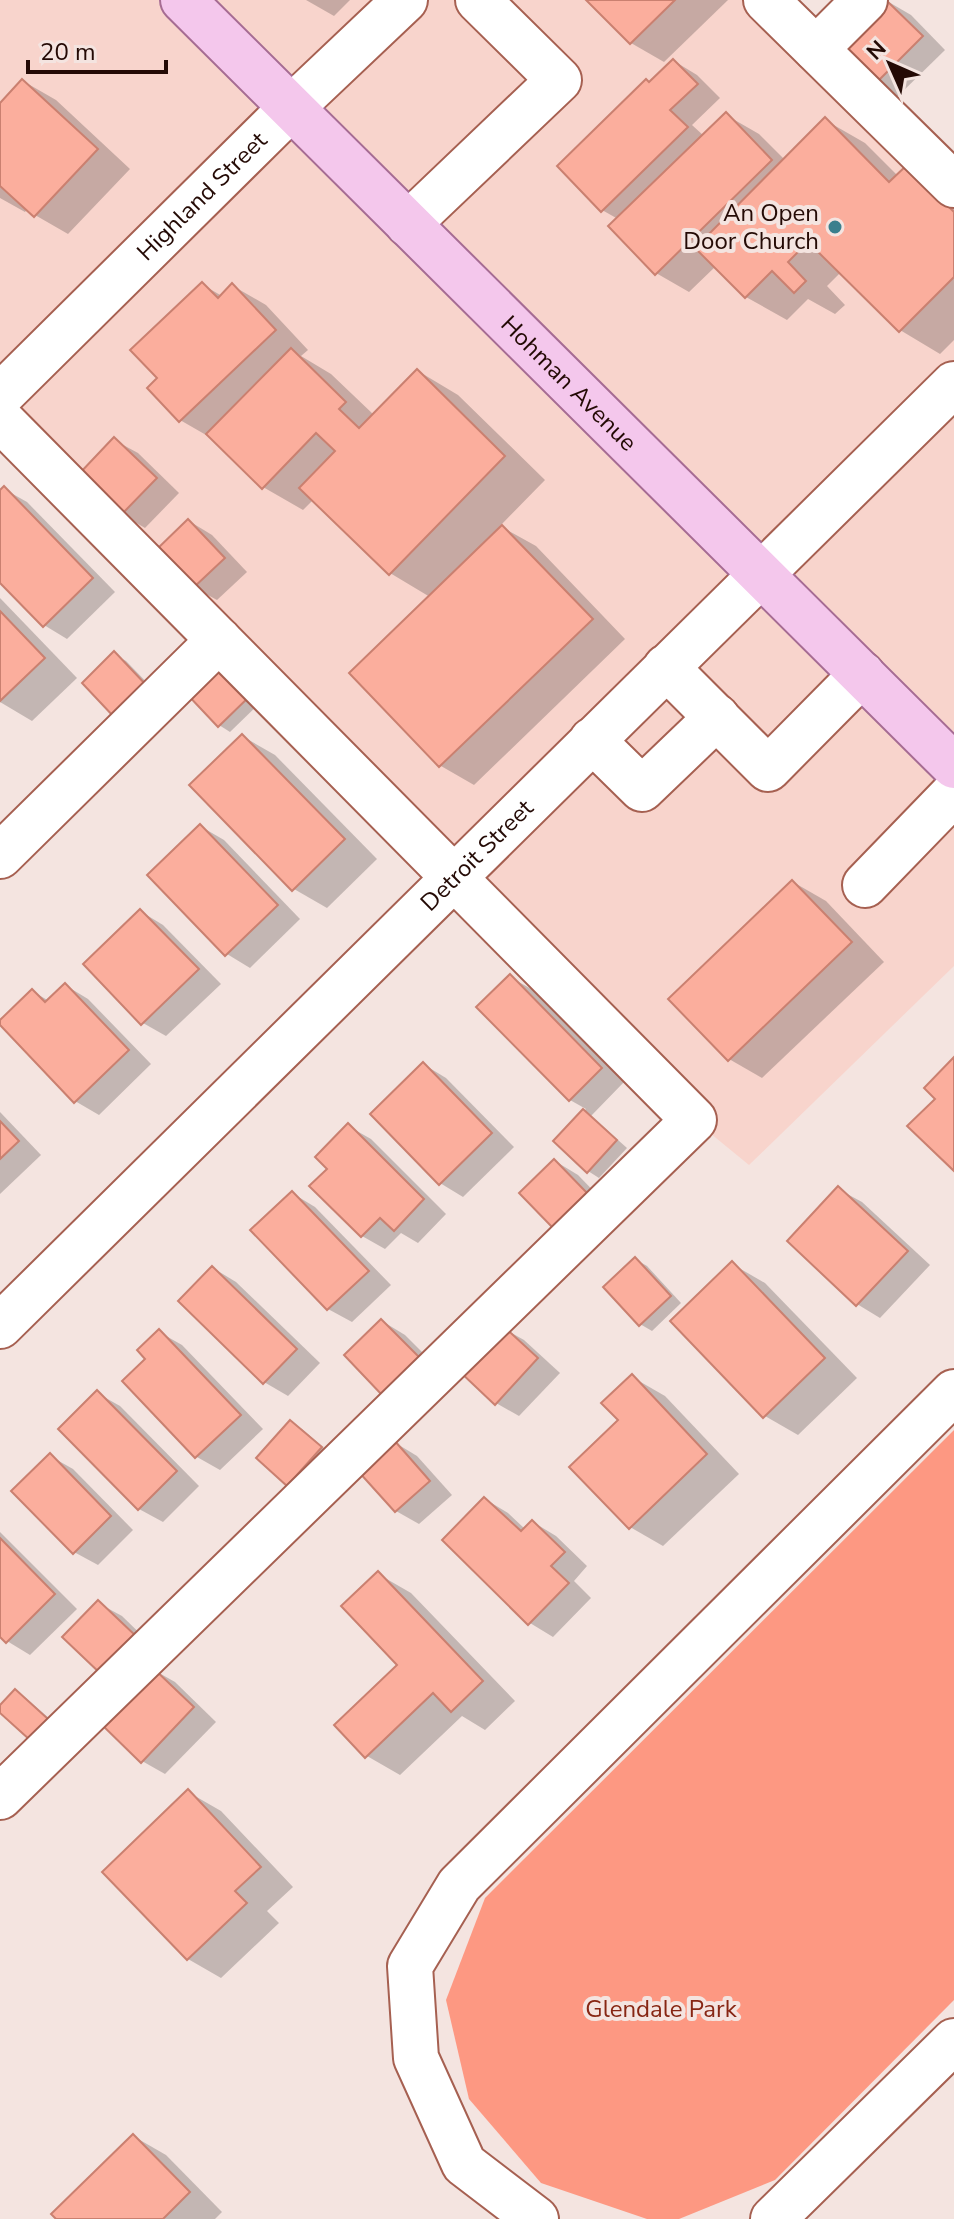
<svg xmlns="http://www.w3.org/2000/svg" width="954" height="2219" viewBox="0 0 954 2219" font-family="'Nunito Sans',sans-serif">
<rect width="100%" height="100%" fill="#f4e4e0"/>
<!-- built -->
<polygon fill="#f8d4cc" points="0,0 764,0 954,191 954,966 749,1165 694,1120 0,419"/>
<!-- green -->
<polygon fill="#fd9882" points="954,1430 954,2000 775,2180 679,2219 647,2219 541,2183 469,2099 446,2000 485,1898"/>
<!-- shadow -->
<g fill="#0003">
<polygon points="306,0 350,0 334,16"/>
<polygon points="589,0 728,0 664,62 631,43"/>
<polygon points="887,1 911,15 945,50 897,97 874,84"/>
<polygon points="674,61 697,75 720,98 692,125 704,136 726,115 759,134 785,160 825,120 865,143 898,176 954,197 954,340 940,354 900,330 841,272 827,286 845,305 835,314 808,299 787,320 746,297 716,266 689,292 656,273 618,219 602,210 650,84"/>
<polygon points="23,81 56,100 130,169 68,234 35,215 28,208 25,212 0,198 0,106"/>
<polygon points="203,285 222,296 233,286 266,305 308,350 301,356 331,374 374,415 418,371 458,395 545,480 500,526 536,546 625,639 474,785 441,766 351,673 430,597 390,573 314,499 303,510 263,487 213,439 180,420 160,378"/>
<polygon points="114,440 138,453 179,493 145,528 121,514"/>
<polygon points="4,489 27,502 115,592 67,639 44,625 0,580 0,493"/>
<polygon points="189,521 212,535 247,572 217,600 193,587"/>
<polygon points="0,598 77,678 32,721 0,702"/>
<polygon points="114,654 126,661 158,694 117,716"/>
<polygon points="219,662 262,701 230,732 219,725"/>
<polygon points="242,736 275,755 377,859 327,908 294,889"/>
<polygon points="200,826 224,840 300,919 250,968 227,954"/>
<polygon points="793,882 826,901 884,962 762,1078 729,1059"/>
<polygon points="140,911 163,925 221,984 166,1036 143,1023"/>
<polygon points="510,977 533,990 624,1082 591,1116 627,1148 599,1178 588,1171 556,1141 586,1109 570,1100"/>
<polygon points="65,985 88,999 151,1064 99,1115 75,1101 0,1023 32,991 49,1001"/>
<polygon points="423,1064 446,1078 514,1147 463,1197 440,1183"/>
<polygon points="0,1112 41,1155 0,1194"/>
<polygon points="348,1126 371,1139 446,1214 418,1243 401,1233 385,1249 362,1236 330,1169"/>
<polygon points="555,1161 578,1175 611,1209 522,1193"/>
<polygon points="838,1189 862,1202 930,1265 880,1318 857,1304"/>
<polygon points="292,1193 315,1207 391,1285 352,1322 328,1309 253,1230"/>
<polygon points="635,1259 647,1266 681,1303 652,1331 640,1324"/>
<polygon points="732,1264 765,1283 857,1378 798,1435 765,1416"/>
<polygon points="213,1268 236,1282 320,1363 288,1396 264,1382"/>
<polygon points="382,1321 405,1335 443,1373 408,1407"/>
<polygon points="501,1327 524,1340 560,1373 519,1416 496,1403"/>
<polygon points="159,1332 182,1345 263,1429 220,1470 197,1457 124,1381 148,1359"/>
<polygon points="632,1377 665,1396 739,1474 663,1546 630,1527"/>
<polygon points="97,1393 120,1406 199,1486 163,1522 139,1509"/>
<polygon points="290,1422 302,1429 332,1455 300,1491 289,1484 259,1458"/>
<polygon points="394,1442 417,1456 452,1495 419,1524 396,1511"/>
<polygon points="50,1456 73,1469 133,1530 98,1565 74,1552"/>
<polygon points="485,1499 508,1513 525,1529 533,1522 556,1536 587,1566 574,1581 591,1598 553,1637 530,1623"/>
<polygon points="0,1532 77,1609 30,1655 7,1641 0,1634"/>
<polygon points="378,1574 411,1593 515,1701 485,1730 462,1716 400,1775 367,1756 400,1665"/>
<polygon points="98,1603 122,1616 160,1653 103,1674"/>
<polygon points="152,1669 175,1682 216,1722 165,1774 142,1761"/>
<polygon points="15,1691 26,1698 59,1727 0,1710"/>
<polygon points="188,1792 221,1811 293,1887 267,1911 279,1923 221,1978 188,1959"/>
<polygon points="133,2136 166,2155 222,2212 215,2219 58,2219"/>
</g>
<!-- building -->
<g fill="#fbae9d" stroke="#ca8070" stroke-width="2">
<polygon points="586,0 675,0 630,44"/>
<polygon points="886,0 923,36 873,86 836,48"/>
<polygon points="673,59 698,84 670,110 688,127 601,212 557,166 646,79 649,82"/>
<polygon points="22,79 98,149 34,217 0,186 0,103"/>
<polygon points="726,112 772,160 655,275 608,226"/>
<polygon points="825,117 889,182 907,165 954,212 954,277 899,332 808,242 788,262 806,281 794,293 772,271 745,298 695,248"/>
<polygon points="202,282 218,298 232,283 276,330 179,422 147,388 157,378 130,350"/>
<polygon points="291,348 346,402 339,409 359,428 417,369 505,456 389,575 299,488 335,451 316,433 262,489 206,434"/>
<polygon points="114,437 157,478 120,516 78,475"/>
<polygon points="4,486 93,578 43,627 0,583 0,490"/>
<polygon points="188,519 225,558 192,589 156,550"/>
<polygon points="502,525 593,619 439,767 349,673"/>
<polygon points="0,611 45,658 0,701"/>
<polygon points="114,651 148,687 115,718 82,683"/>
<polygon points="219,659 252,694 218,727 185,692"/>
<polygon points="242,734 345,839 292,891 189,785"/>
<polygon points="200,824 278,905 225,956 147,875"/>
<polygon points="792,880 852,942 728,1061 668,999"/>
<polygon points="140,909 199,969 141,1025 83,964"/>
<polygon points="510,974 602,1068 569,1101 476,1007"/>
<polygon points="65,983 129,1050 74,1103 0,1025 0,1020 32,989 45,1002"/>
<polygon points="954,1057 954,1171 907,1126 935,1099 924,1088"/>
<polygon points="423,1062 492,1133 439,1185 370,1114"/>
<polygon points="583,1109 617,1140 587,1173 553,1141"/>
<polygon points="0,1121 19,1141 0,1159"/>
<polygon points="348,1123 424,1199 394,1231 380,1218 361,1237 309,1186 327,1169 315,1157"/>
<polygon points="554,1159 589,1195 554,1229 519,1193"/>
<polygon points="838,1186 908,1251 856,1306 787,1241"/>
<polygon points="292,1191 369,1271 327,1310 250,1230"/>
<polygon points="635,1257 671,1296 639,1326 603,1287"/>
<polygon points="732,1261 825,1358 763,1418 670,1321"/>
<polygon points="212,1266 297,1349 263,1384 178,1301"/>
<polygon points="381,1319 421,1359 383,1396 344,1355"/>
<polygon points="501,1324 538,1358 495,1405 458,1370"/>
<polygon points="159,1329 241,1415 195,1458 122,1381 145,1359 137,1350"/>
<polygon points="632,1374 707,1454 629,1529 569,1467 618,1420 601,1403"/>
<polygon points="97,1390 177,1471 138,1510 58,1429"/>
<polygon points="290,1420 322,1447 287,1486 256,1458"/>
<polygon points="394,1440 430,1481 395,1512 358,1471"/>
<polygon points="50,1453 111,1516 73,1554 11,1491"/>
<polygon points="484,1497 521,1531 532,1520 565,1552 551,1566 569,1583 528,1625 442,1540"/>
<polygon points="0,1538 55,1594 6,1643 0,1637"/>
<polygon points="378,1571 483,1681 451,1712 433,1693 365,1758 334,1725 397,1665 341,1606"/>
<polygon points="98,1600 138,1638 102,1675 62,1637"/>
<polygon points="151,1666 194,1707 141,1763 98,1721"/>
<polygon points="15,1689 48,1719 30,1740 0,1713 0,1705"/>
<polygon points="188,1789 261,1867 235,1891 247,1903 187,1960 102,1872"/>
<polygon points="133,2134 190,2192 163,2219 56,2219 51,2214"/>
</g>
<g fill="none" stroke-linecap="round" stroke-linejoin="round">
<!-- minor casing -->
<g stroke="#a66051" stroke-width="48">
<g id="minor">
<polyline points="766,0 954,185"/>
<polyline points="816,49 865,0"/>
<polyline points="408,224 559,80 478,0"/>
<path id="s1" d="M 0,396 L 291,108 L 405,0"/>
<polyline points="0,419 694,1120 0,1797"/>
<polyline points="666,667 768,769 862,674"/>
<polyline points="592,740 642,789 717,717"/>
<polyline points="0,856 219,640"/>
<polyline points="865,885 954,793"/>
<path id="s2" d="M 0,1326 L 954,384"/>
<polyline points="536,2219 464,2164 416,2058 410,1966 459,1885 954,1392"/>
<polyline points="773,2219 954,2041"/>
</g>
</g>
<!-- major casing -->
<g stroke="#a66c93" stroke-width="48">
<g id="major">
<path id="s3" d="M 183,0 L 954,766"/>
</g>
</g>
<!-- minor -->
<use href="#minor" stroke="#fff" stroke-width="44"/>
<!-- major -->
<use href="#major" stroke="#f4c7ec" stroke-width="44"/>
</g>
<!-- markers -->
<circle fill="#3a7f8d" stroke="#f4e4e0" stroke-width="3" cx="835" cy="227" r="8"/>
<g text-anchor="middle" stroke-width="8" stroke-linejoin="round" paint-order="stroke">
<!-- street labels -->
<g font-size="24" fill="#240a05" stroke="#f4e4e0">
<text dy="8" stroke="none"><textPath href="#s1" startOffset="284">Highland Street</textPath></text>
<text dy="8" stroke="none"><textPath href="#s3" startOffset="544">Hohman Avenue</textPath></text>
<text dy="8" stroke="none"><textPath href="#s2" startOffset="670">Detroit Street</textPath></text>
</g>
<!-- poi labels -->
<g font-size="24" fill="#240a05" stroke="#f4e4e0" text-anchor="end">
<text x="819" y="221">An Open<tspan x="819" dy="28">Door Church</tspan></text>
</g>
<!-- park labels -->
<g font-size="24" fill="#872613" stroke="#f4e4e0">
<text x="661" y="2017">Glendale Park</text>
</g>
</g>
<!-- north arrow -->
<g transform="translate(890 64) rotate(315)" stroke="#f4e4e0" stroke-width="6" paint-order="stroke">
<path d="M0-6L14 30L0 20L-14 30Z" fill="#240a05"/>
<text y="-12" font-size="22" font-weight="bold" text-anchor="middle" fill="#240a05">N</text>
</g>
<!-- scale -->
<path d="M28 60v12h138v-12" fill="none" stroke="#240a05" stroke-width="4"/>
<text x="40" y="60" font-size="24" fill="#240a05" stroke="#f4e4e0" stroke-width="6" paint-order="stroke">20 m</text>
</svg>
